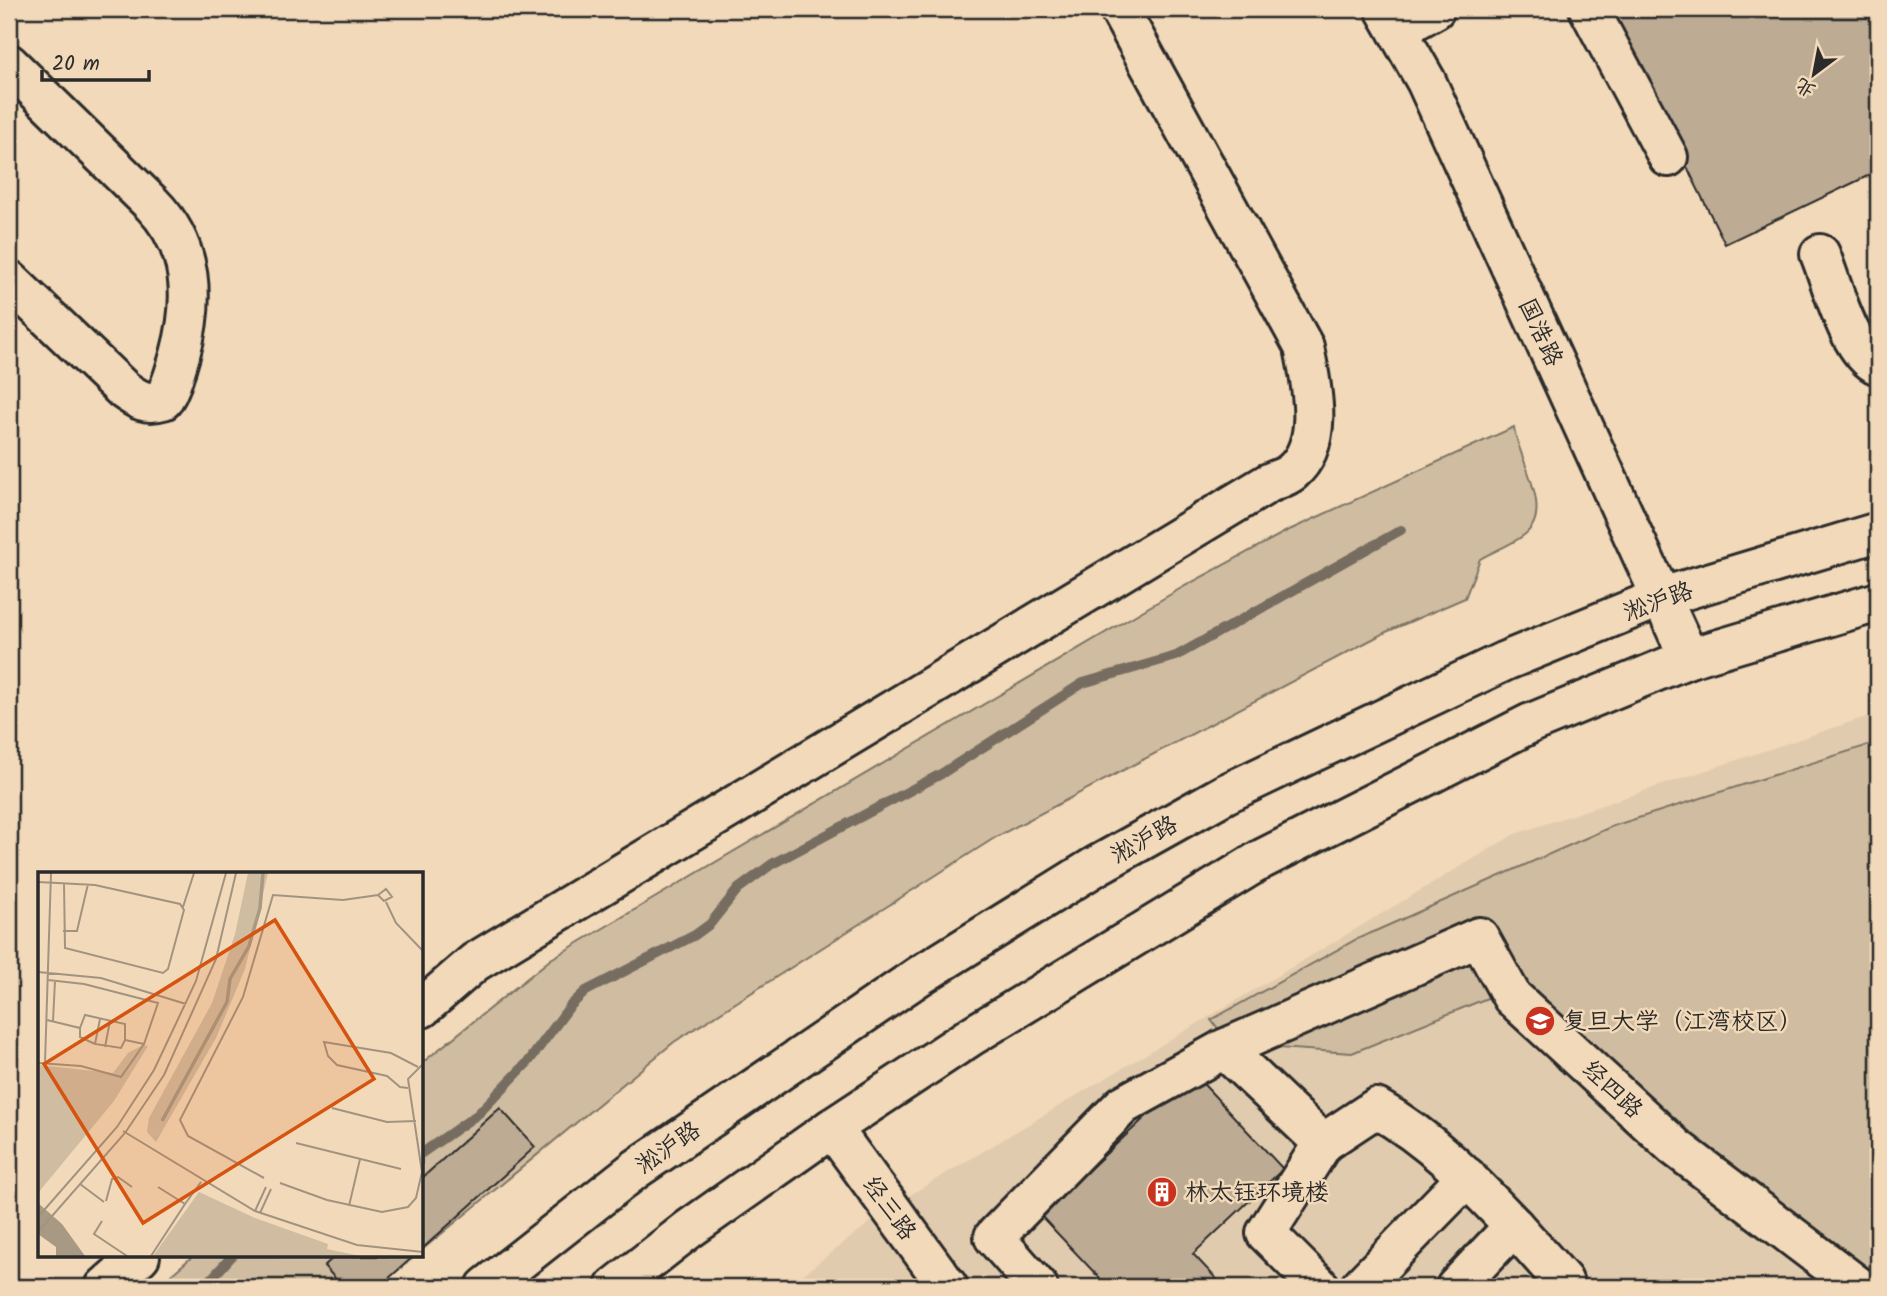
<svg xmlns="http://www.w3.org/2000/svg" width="1887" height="1296" viewBox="0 0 1887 1296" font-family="Kalam,'LXGW WenKai TC',sans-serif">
<rect width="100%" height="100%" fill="#f1d9b9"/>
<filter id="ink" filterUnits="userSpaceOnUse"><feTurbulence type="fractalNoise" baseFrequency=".0143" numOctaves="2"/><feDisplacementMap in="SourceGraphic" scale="14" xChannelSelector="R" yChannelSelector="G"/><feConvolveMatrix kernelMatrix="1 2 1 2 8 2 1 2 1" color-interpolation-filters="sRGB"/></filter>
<g filter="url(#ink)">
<!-- built -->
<polygon fill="#e1cbae" points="1878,713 1878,1287 787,1287 890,1207 1515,834"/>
<!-- green -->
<g fill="#d0bda1" stroke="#7e7466" stroke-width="2">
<path d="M 1514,427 C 1517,457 1556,512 1524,535 C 1511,545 1494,551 1480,559 L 1465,598 L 1386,632 L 996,837 L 674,1042 L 422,1250 L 422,1063 L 551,959 L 1183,587 L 1285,532 Z"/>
<polygon points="1878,742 1878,1286 1817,1240 1512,988 1352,1053 1232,1045 1211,1020 1355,940 1613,826"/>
<polygon points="193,1256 415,1256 377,1287 157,1287"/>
</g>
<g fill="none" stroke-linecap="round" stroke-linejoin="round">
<!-- stream -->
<g stroke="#766d60" stroke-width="10">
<polyline points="422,1153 478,1114 529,1061 570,1006 586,991 695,935 710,924 738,889 772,864 941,774 1083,683 1176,656 1401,530"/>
<polyline points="204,1287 232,1256"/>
</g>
</g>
<!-- building -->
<g fill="#bdab94" stroke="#2b2b2b" stroke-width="2">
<polygon points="1609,9 1878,9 1878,171 1725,244"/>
<polygon points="1193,1073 1283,1169 1193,1254 1224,1287 1108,1287 1040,1215"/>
<polygon points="500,1108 535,1147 422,1249 422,1178"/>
<polygon points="335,1256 414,1256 379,1287 343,1287 324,1266"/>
</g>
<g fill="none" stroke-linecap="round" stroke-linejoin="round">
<!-- minor casing -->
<g stroke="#2b2b2b" stroke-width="44">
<g id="minor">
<polyline points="1385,9 1426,81 1689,658"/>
<polyline points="1589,9 1668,157"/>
<polyline points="1397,30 1435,9"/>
<path d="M 9,64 L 152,204 C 194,247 195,300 180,355 C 175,371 172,386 163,400 C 146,405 138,400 124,390 L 9,280"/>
<path d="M 1820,254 C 1832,283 1849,353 1878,365"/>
<path d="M 422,1008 L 475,962 L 1267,484 C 1275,480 1286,477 1292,472 C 1326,443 1311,384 1304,347 L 1119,9"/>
<polyline points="1224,1049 1479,937 1512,997 1675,1147 1859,1287"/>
<polyline points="832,1128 948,1287"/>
<path d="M 1323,1143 L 1376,1108 C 1431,1139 1471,1181 1514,1226 L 1456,1287"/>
<polyline points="1514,1226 1563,1281 1565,1287"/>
<polyline points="105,1287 140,1256"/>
<polyline points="1038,1287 994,1237 1123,1105 1224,1049 1323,1143 1266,1233 1320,1287"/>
<polyline points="1360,1287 1467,1177"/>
</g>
</g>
<!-- major casing -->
<g stroke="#2b2b2b" stroke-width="44">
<g id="major">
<polyline points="486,1287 636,1169 919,976 1096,866 1225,794 1505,661 1662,597 1878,532"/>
<polyline points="615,1287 689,1229 832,1128 973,1035 1262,859 1531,723 1689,658 1878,602"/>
</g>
</g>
<!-- minor -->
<use href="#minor" stroke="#f1d9b9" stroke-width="38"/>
<!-- major -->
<use href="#major" stroke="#f1d9b9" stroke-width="38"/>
</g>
</g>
<!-- icons -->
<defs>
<g id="university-disc" transform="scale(1.575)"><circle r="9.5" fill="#c8321e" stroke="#f1d9b9"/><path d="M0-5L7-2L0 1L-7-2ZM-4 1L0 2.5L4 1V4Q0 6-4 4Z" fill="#fff"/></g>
<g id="building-disc" transform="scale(1.575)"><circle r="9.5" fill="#c8321e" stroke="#f1d9b9"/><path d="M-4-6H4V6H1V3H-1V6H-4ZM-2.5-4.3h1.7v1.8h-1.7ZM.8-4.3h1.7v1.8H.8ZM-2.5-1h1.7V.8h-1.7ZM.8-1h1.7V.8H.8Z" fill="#fff"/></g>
</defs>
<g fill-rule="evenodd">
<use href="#university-disc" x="1540" y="1021"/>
<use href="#building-disc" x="1162" y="1192"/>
</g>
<g text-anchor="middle" stroke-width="5" stroke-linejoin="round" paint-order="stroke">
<!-- street labels -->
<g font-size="24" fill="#2b2b2b" stroke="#f1d9b9">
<text transform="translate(1541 332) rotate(65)" y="8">国浩路</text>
<text transform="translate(1658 601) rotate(-20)" y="8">淞沪路</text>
<text transform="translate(1144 839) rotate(-29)" y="8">淞沪路</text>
<text transform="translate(1613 1089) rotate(43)" y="8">经四路</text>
<text transform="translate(668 1147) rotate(-35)" y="8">淞沪路</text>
<text transform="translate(890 1208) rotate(54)" y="8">经三路</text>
</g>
<!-- poi labels -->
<g font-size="24" fill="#2b2b2b" stroke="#f1d9b9" text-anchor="start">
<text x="1563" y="1029">复旦大学（江湾校区）</text>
<text x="1185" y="1200">林太钰环境楼</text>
</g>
</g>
<!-- overview -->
<g transform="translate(38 872)">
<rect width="385" height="385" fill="#f1d9b9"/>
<path d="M 210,1 L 230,1 L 207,97 L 178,166 L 118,270 L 109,260 L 111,246 L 174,131 L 197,62 ZM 105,173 L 110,174 L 76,229 L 0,321 L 0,193 L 75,201 L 90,181 ZM 161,320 L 217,346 L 290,372 L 289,377 L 322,384 L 115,384 Z" fill="#d0bda1"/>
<path d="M 0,331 L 24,352 L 47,384 L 18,384 L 18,375 L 0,362 Z" fill="#a89984"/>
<path fill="none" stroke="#a89984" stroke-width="3.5" d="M 124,249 L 189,130 L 192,107 L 211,74 L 222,36 L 225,1"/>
<path fill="none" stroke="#a29380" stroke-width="2" d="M 0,10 L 57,13 L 142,32 L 146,38 L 130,97 L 125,101 L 27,76 L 26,11M 348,30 L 358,51 L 385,79M 145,35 L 156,1M 25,59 L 39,59 L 50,12M 0,100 L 63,106 L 148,132M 62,147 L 57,172 L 83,176 L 87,168M 9,148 L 42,156 L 47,143 L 87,152 L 87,168 L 106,172 L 120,131 L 46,112 L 10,108M 15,149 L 17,109M 42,156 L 42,165 L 57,172M 67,175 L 72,149M 0,191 L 43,194 L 83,205 L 106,172M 7,191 L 13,1M 370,216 L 362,215 L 349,204 L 299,193 L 290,184 L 286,170 L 353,181 L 380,195M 294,236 L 349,250 L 378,249M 85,259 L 217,339 L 319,373 L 385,380M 258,271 L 363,297M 226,306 L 150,264 L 142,248 L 205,125 L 235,23 L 305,28 L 340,23 L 348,17 L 354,25 L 346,29 L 340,23M 242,311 L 289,328 L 344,340 L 370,335 L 378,326 L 384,300 L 370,207 L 385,192M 42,312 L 66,330M 68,329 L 74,307 L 80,305 L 94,315M 147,332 L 163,310M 311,334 L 322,287M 217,339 L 228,315M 222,341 L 233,317M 0,345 L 79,255 L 116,198 L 158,109 L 188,1M 64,349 L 56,362 L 89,384M 0,360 L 87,261 L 126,203 L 178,87 L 198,1M 113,384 L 147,332 L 120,315"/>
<path fill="#d5540f" fill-opacity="0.15" stroke="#d5540f" stroke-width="3.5" d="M 237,48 L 336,207 L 105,351 L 6,192 Z"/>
<rect width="385" height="385" fill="none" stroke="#2b2b2b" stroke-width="3.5"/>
</g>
<!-- margin -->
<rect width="1887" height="1296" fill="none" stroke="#f1d9b9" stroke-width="35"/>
<rect x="18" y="18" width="1852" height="1261" fill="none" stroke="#2b2b2b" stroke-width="2.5" filter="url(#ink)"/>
<!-- north arrow -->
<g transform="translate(1814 74) rotate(212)" stroke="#f1d9b9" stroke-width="5" paint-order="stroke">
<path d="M0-5L12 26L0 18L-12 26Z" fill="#2b2b2b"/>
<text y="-10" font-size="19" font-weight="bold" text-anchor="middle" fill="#2b2b2b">北</text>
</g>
<!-- scale -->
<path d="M42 70v10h107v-10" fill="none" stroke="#2b2b2b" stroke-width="3.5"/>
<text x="52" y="70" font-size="21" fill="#2b2b2b" stroke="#f1d9b9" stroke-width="5" paint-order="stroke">20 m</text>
</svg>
